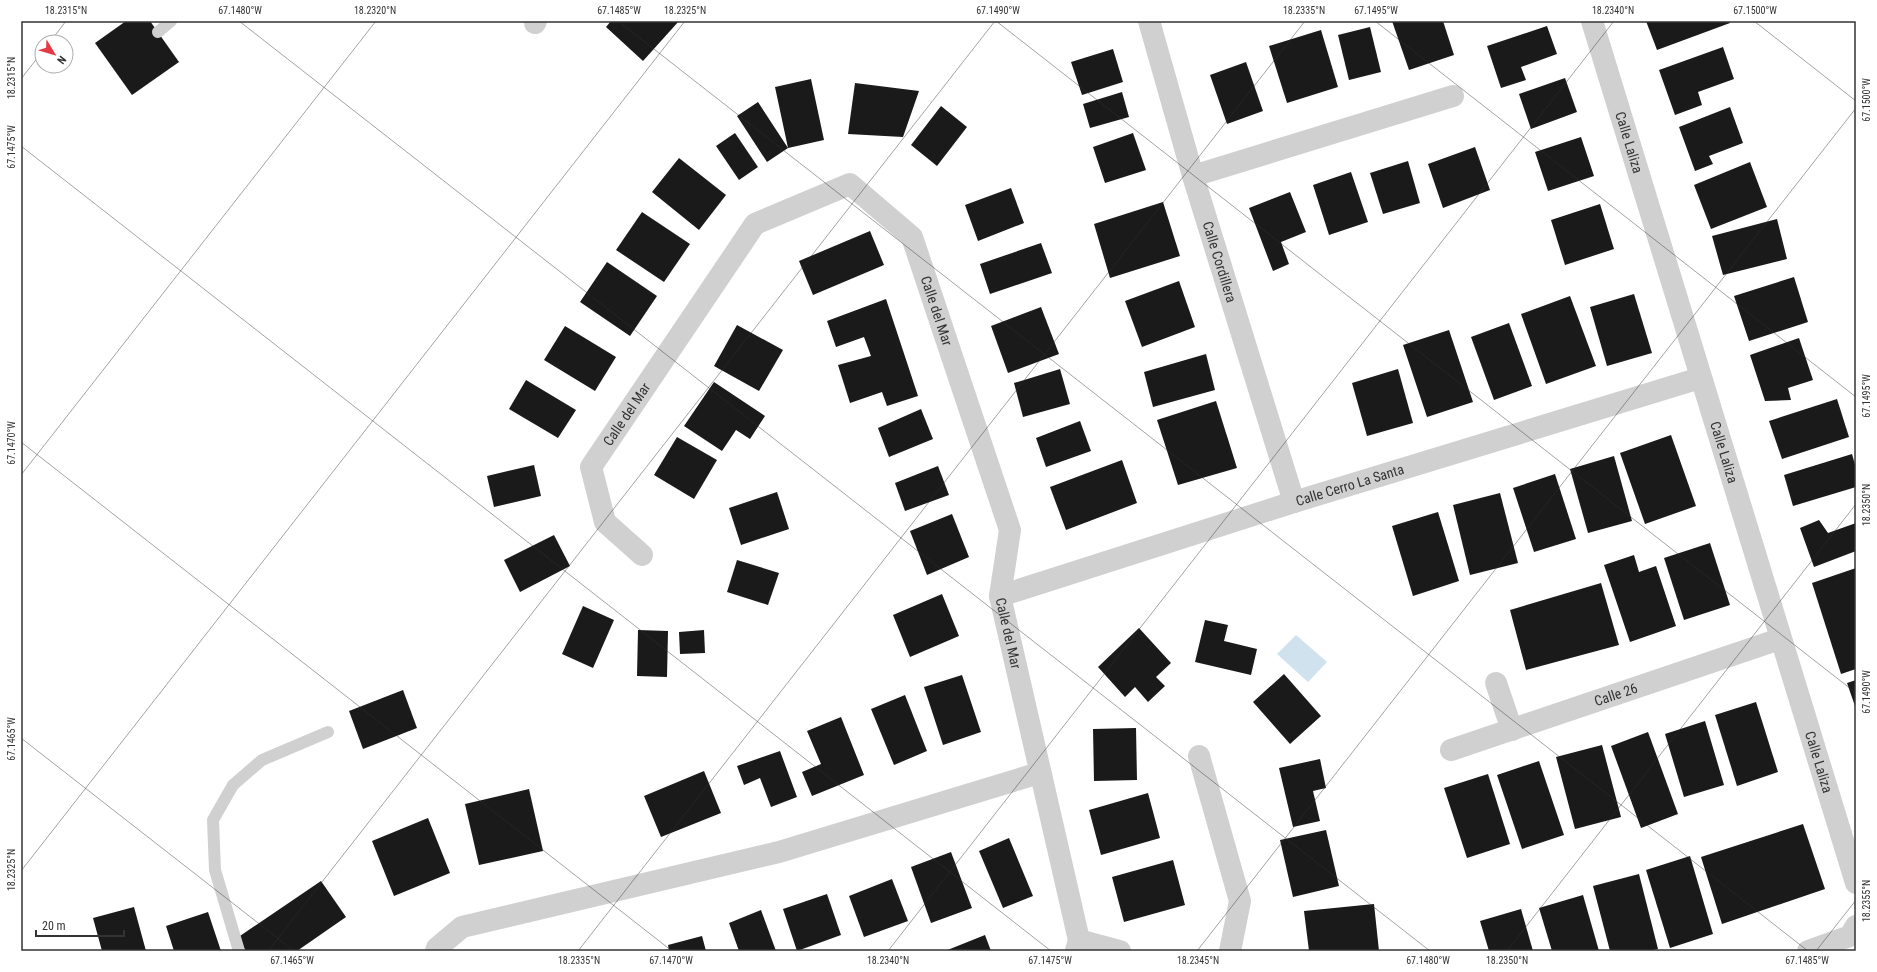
<svg xmlns="http://www.w3.org/2000/svg" width="1877" height="972" viewBox="0 0 1877 972" font-family="'Roboto Condensed',sans-serif">
<rect width="100%" height="100%" fill="#fff"/>
<!-- water -->
<polygon fill="#cfe2ee" points="1296,635 1327,662 1308,682 1277,654"/>
<!-- building -->
<g fill="#1a1a1a">
<polygon points="126,21 150,21 179,62 132,95 95,43"/>
<polygon points="611,21 679,21 643,61 606,27"/>
<polygon points="1392,21 1443,21 1454,55 1409,70"/>
<polygon points="1646,21 1729,21 1730,23 1657,50"/>
<polygon points="1547,26 1557,54 1521,67 1526,80 1501,88 1487,46"/>
<polygon points="1370,27 1381,72 1349,80 1338,35"/>
<polygon points="1321,30 1338,87 1287,103 1269,46"/>
<polygon points="1723,47 1734,79 1698,92 1702,105 1675,115 1659,70"/>
<polygon points="1113,49 1123,82 1082,95 1071,62"/>
<polygon points="1246,62 1263,111 1227,124 1210,75"/>
<polygon points="1565,78 1577,112 1531,129 1519,94"/>
<polygon points="811,79 824,140 788,148 767,162 737,116 758,102 788,148 775,87"/>
<polygon points="855,83 919,91 903,137 848,134"/>
<polygon points="1122,92 1129,117 1090,128 1083,104"/>
<polygon points="941,106 967,127 937,166 911,145"/>
<polygon points="1730,107 1743,143 1709,156 1713,164 1695,171 1679,127"/>
<polygon points="735,133 758,167 739,180 716,146"/>
<polygon points="1133,133 1146,170 1105,183 1093,147"/>
<polygon points="1581,137 1594,176 1548,191 1535,152"/>
<polygon points="1475,147 1490,190 1443,208 1428,164"/>
<polygon points="679,158 726,195 699,230 652,192"/>
<polygon points="1408,161 1420,203 1383,214 1370,173"/>
<polygon points="1750,162 1767,207 1711,229 1694,185"/>
<polygon points="1351,172 1368,222 1329,235 1313,185"/>
<polygon points="1011,188 1024,223 978,241 965,205"/>
<polygon points="1290,192 1306,232 1281,242 1289,264 1273,271 1249,208"/>
<polygon points="1163,202 1180,256 1110,278 1094,224"/>
<polygon points="1600,204 1614,249 1565,265 1551,220"/>
<polygon points="642,212 690,244 664,282 616,250"/>
<polygon points="1777,219 1787,259 1723,275 1712,236"/>
<polygon points="870,231 884,265 813,295 799,261"/>
<polygon points="1041,243 1052,273 990,294 980,264"/>
<polygon points="607,262 657,296 630,336 580,302"/>
<polygon points="1794,277 1808,322 1749,341 1734,296"/>
<polygon points="1179,281 1195,327 1142,347 1125,301"/>
<polygon points="1634,294 1652,353 1607,366 1590,307"/>
<polygon points="1570,296 1596,366 1546,384 1521,314"/>
<polygon points="886,299 918,396 887,406 882,392 850,403 838,365 871,356 864,337 836,347 827,321"/>
<polygon points="1041,307 1059,354 1008,373 991,326"/>
<polygon points="1509,323 1532,386 1494,400 1471,337"/>
<polygon points="737,325 783,350 759,391 714,366"/>
<polygon points="565,326 616,357 595,391 544,360"/>
<polygon points="1449,330 1473,402 1427,417 1403,345"/>
<polygon points="1799,338 1813,380 1788,388 1791,400 1765,401 1750,355"/>
<polygon points="1206,354 1215,390 1153,407 1144,372"/>
<polygon points="1060,369 1070,404 1023,417 1014,383"/>
<polygon points="1398,369 1413,423 1367,436 1352,383"/>
<polygon points="526,380 576,410 558,438 509,409"/>
<polygon points="714,382 765,416 750,439 736,430 722,451 684,426"/>
<polygon points="1837,399 1849,437 1782,459 1769,421"/>
<polygon points="1216,401 1237,468 1178,485 1157,420"/>
<polygon points="921,409 933,439 889,457 878,428"/>
<polygon points="1080,421 1091,451 1046,467 1036,438"/>
<polygon points="1671,435 1696,506 1645,524 1620,453"/>
<polygon points="677,437 717,460 694,499 654,475"/>
<polygon points="1852,454 1856,468 1856,487 1793,506 1784,475"/>
<polygon points="1614,456 1632,521 1588,533 1570,469"/>
<polygon points="1122,460 1137,503 1066,530 1050,487"/>
<polygon points="534,465 541,496 494,507 487,476"/>
<polygon points="938,466 949,495 905,511 895,483"/>
<polygon points="1555,474 1576,539 1534,552 1513,488"/>
<polygon points="777,492 789,529 741,545 729,508"/>
<polygon points="1500,493 1518,563 1470,575 1453,505"/>
<polygon points="1438,512 1459,581 1413,596 1392,526"/>
<polygon points="952,514 969,557 927,575 910,531"/>
<polygon points="1819,520 1828,533 1856,523 1856,551 1814,567 1800,528"/>
<polygon points="554,535 570,566 520,592 504,560"/>
<polygon points="1710,543 1730,605 1684,620 1664,558"/>
<polygon points="1634,555 1639,572 1656,566 1676,626 1630,642 1604,565"/>
<polygon points="737,560 779,573 768,605 727,592"/>
<polygon points="1856,568 1856,669 1841,674 1812,583"/>
<polygon points="1601,583 1619,645 1526,670 1510,610"/>
<polygon points="942,594 959,636 910,657 893,615"/>
<polygon points="583,606 614,620 593,668 562,654"/>
<polygon points="1205,620 1228,625 1224,641 1257,649 1251,675 1195,662"/>
<polygon points="1139,628 1171,663 1156,677 1165,686 1148,702 1135,687 1125,697 1098,667"/>
<polygon points="638,630 668,631 667,677 637,676"/>
<polygon points="704,630 705,653 680,654 679,632"/>
<polygon points="1284,674 1321,716 1290,744 1253,702"/>
<polygon points="962,675 981,732 943,745 924,687"/>
<polygon points="1856,680 1856,709 1847,683"/>
<polygon points="403,690 417,728 363,749 349,711"/>
<polygon points="905,695 927,751 894,765 871,709"/>
<polygon points="1756,702 1778,772 1737,786 1715,715"/>
<polygon points="841,717 864,775 812,796 802,772 821,764 807,731"/>
<polygon points="1705,721 1724,785 1684,797 1665,734"/>
<polygon points="1136,728 1137,780 1094,781 1093,729"/>
<polygon points="1648,732 1678,814 1641,828 1611,746"/>
<polygon points="1602,745 1621,817 1575,829 1556,757"/>
<polygon points="780,751 797,797 771,807 760,778 744,785 737,766"/>
<polygon points="1320,759 1326,788 1313,791 1320,821 1293,827 1279,768"/>
<polygon points="1539,761 1564,835 1522,849 1497,775"/>
<polygon points="704,771 721,813 661,837 644,796"/>
<polygon points="1488,774 1510,844 1467,858 1444,788"/>
<polygon points="529,789 543,851 479,865 465,804"/>
<polygon points="1148,793 1160,838 1101,855 1089,810"/>
<polygon points="428,818 450,873 394,896 372,841"/>
<polygon points="1803,824 1825,889 1722,924 1701,857"/>
<polygon points="1326,830 1339,886 1293,897 1280,840"/>
<polygon points="1009,838 1033,896 1003,908 979,851"/>
<polygon points="951,852 972,908 931,923 911,867"/>
<polygon points="1690,856 1713,934 1670,948 1646,870"/>
<polygon points="1173,860 1185,905 1124,922 1112,877"/>
<polygon points="1639,874 1658,949 1649,951 1610,951 1593,886"/>
<polygon points="892,879 908,921 864,937 849,896"/>
<polygon points="321,881 346,917 297,951 246,951 237,938"/>
<polygon points="827,894 841,935 797,951 783,909"/>
<polygon points="1583,895 1599,951 1552,951 1539,908"/>
<polygon points="1374,904 1379,951 1309,951 1304,911"/>
<polygon points="134,907 146,951 102,951 93,918"/>
<polygon points="1521,909 1533,951 1489,951 1480,921"/>
<polygon points="761,910 776,951 739,951 729,923"/>
<polygon points="208,912 221,951 174,951 166,926"/>
<polygon points="985,935 991,951 945,951"/>
<polygon points="702,936 706,951 669,951 668,945"/>
</g>
<g fill="none" stroke-linecap="round" stroke-linejoin="round">
<!-- service -->
<g stroke="#d0d0d0" stroke-width="12">
<polyline points="158,32 171,21"/>
<polyline points="239,951 215,870 213,820 233,785 262,760 328,732"/>
</g>
<!-- minor -->
<g stroke="#d0d0d0" stroke-width="22">
<path id="s1" d="M 1149,21 L 1193,176 L 1294,502"/>
<path id="s2" d="M 1592,21 L 1856,883"/>
<polyline points="535,23 536,21"/>
<polyline points="1193,176 1453,96"/>
<path id="s3" d="M 642,555 L 605,522 L 591,467 L 755,224 L 850,184 L 912,237 L 1010,530 L 1000,596 L 1079,940 L 1076,951"/>
<path id="s4" d="M 1000,596 L 1294,502 L 1700,378"/>
<polyline points="1496,683 1512,730"/>
<path id="s5" d="M 1451,750 L 1780,639"/>
<polyline points="1199,756 1240,901 1230,951"/>
<polyline points="1079,940 1120,951"/>
<polyline points="436,951 437,948 462,927 779,852 1039,773"/>
<polyline points="1808,951 1850,936 1856,926"/>
</g>
</g>
<!-- ticks -->
<path fill="none" stroke="#333" stroke-width="1" stroke-opacity="0.45" d="M 239,21 L 1430,951M 618,21 L 1808,951M 996,21 L 1856,693M 1375,21 L 1856,397M 1754,21 L 1856,101M 50,42 L 66,21M 21,79 L 42,52M 21,146 L 1051,951M 21,442 L 672,951M 21,475 L 376,21M 21,738 L 294,951M 21,871 L 685,21M 268,951 L 995,21M 578,951 L 1305,21M 888,951 L 1614,21M 1197,951 L 1856,108M 1507,951 L 1856,504M 1816,951 L 1856,900"/>
<g text-anchor="middle" stroke-width="4" stroke-linejoin="round" paint-order="stroke">
<!-- street labels -->
<g font-size="14" fill="#333" stroke="#fff">
<text dy="5" stroke="none"><textPath href="#s2" startOffset="127">Calle Laliza</textPath></text>
<text dy="5" stroke="none"><textPath href="#s1" startOffset="251">Calle Cordillera</textPath></text>
<text dy="5" stroke="none"><textPath href="#s3" startOffset="662">Calle del Mar</textPath></text>
<text dy="5" stroke="none"><textPath href="#s3" startOffset="170">Calle del Mar</textPath></text>
<text dy="5" stroke="none"><textPath href="#s2" startOffset="451">Calle Laliza</textPath></text>
<text dy="5" stroke="none"><textPath href="#s4" startOffset="367">Calle Cerro La Santa</textPath></text>
<text dy="5" stroke="none"><textPath href="#s3" startOffset="998">Calle del Mar</textPath></text>
<text dy="5" stroke="none"><textPath href="#s5" startOffset="174">Calle 26</textPath></text>
<text dy="5" stroke="none"><textPath href="#s2" startOffset="775">Calle Laliza</textPath></text>
</g>
</g>
<!-- border -->
<rect width="1877" height="972" fill="none" stroke="#ffffff" stroke-width="44"/>
<!-- north arrow -->
<g transform="translate(54 54) rotate(128)"><circle r="19" fill="#ffffff" stroke="#adadad"/>
<path d="M0-3L7 15L0 10L-7 15Z" fill="#e63946"/>
<text y="-6" font-size="11" font-weight="bold" text-anchor="middle" fill="#333333">N</text>
</g>
<!-- scale -->
<path d="M36 930v6h88v-6" fill="none" stroke="#333333" stroke-width="2"/>
<text x="42" y="930" font-size="12" fill="#333333" stroke="#ffffff" stroke-width="3" paint-order="stroke">20 m</text>
<rect x="22" y="22" width="1833" height="928" fill="none" stroke="#333" stroke-width="1.5"/>
<g font-size="10" text-anchor="middle" fill="#333">
<text x="66" y="14">18.2315°N</text>
<text x="240" y="14">67.1480°W</text>
<text x="375" y="14">18.2320°N</text>
<text x="619" y="14">67.1485°W</text>
<text x="685" y="14">18.2325°N</text>
<text x="998" y="14">67.1490°W</text>
<text x="1304" y="14">18.2335°N</text>
<text x="1376" y="14">67.1495°W</text>
<text x="1613" y="14">18.2340°N</text>
<text x="1755" y="14">67.1500°W</text>
<text transform="translate(11 78) rotate(-90)" y="4">18.2315°N</text>
<text transform="translate(1866 100) rotate(-90)" y="4">67.1500°W</text>
<text transform="translate(11 147) rotate(-90)" y="4">67.1475°W</text>
<text transform="translate(1866 396) rotate(-90)" y="4">67.1495°W</text>
<text transform="translate(11 443) rotate(-90)" y="4">67.1470°W</text>
<text transform="translate(1866 505) rotate(-90)" y="4">18.2350°N</text>
<text transform="translate(1866 692) rotate(-90)" y="4">67.1490°W</text>
<text transform="translate(11 739) rotate(-90)" y="4">67.1465°W</text>
<text transform="translate(11 870) rotate(-90)" y="4">18.2325°N</text>
<text transform="translate(1866 901) rotate(-90)" y="4">18.2355°N</text>
<text x="292" y="964">67.1465°W</text>
<text x="579" y="964">18.2335°N</text>
<text x="671" y="964">67.1470°W</text>
<text x="888" y="964">18.2340°N</text>
<text x="1050" y="964">67.1475°W</text>
<text x="1198" y="964">18.2345°N</text>
<text x="1428" y="964">67.1480°W</text>
<text x="1507" y="964">18.2350°N</text>
<text x="1807" y="964">67.1485°W</text>
</g>
</svg>
